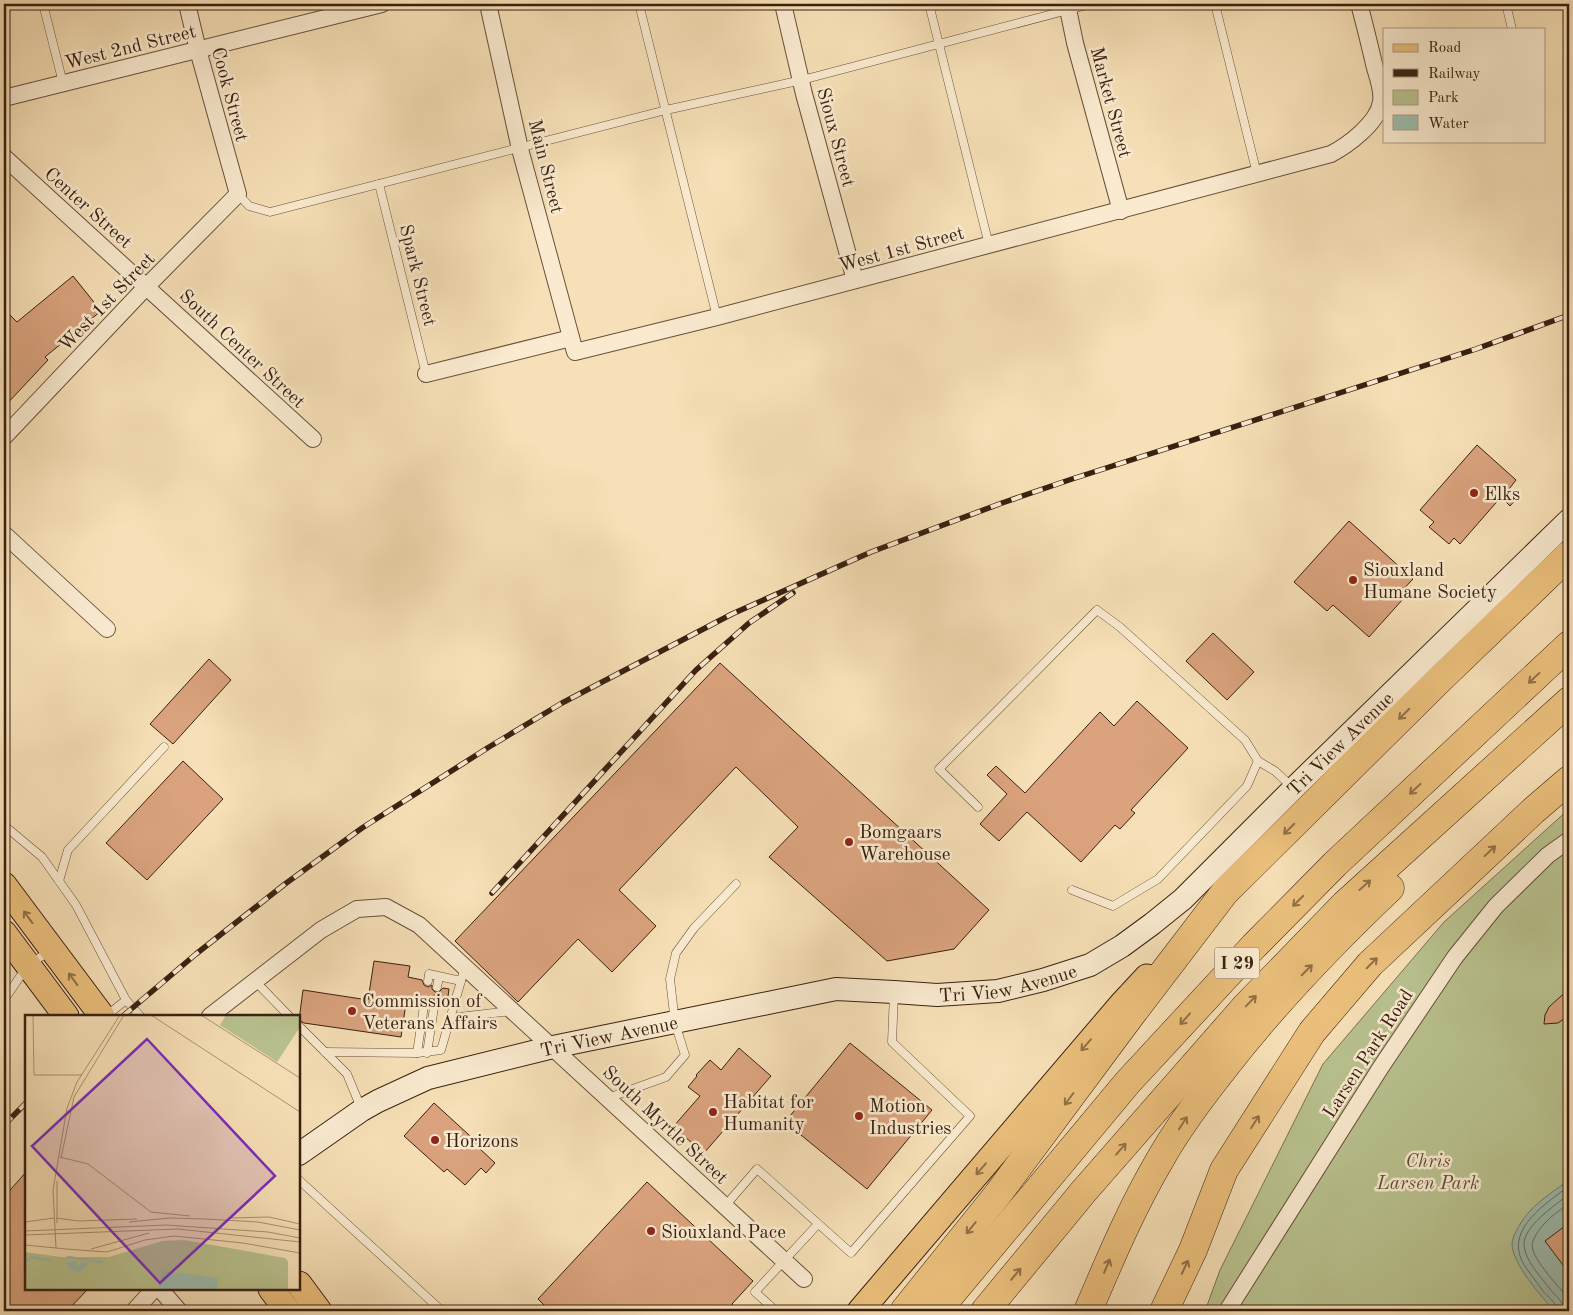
<svg xmlns="http://www.w3.org/2000/svg" width="1573" height="1315" viewBox="0 0 1573 1315" font-family="'Old Standard TT',serif">
<rect width="100%" height="100%" fill="#f7e0b7"/>
<filter id="stains"><feTurbulence type="fractalNoise" baseFrequency=".004" numOctaves="4"/><feColorMatrix values="0 0 0 0 .2 0 0 0 0 .09 0 0 0 0 .02 0 0 0 .5 -.17"/></filter>
<radialGradient id="worn" r=".72"><stop offset=".6" stop-color="#630" stop-opacity="0"/><stop offset="1" stop-color="#630" stop-opacity=".3"/></radialGradient>
<!-- green -->
<polygon fill="#b9c390" stroke="#797250" points="1569,809 1569,1311 1205,1311 1220,1270 1323,1064 1444,922"/>
<!-- water -->
<path fill="#9dbdaf" stroke="#757e70" d="M 1569,1180 L 1569,1311 L 1555,1311 C 1542,1298 1512,1263 1512,1244 C 1512,1235 1524,1217 1530,1211 C 1541,1199 1557,1189 1569,1180 Z"/>
<g fill="none" stroke-linecap="round" stroke-linejoin="round">
<!-- shore -->
<g stroke="#6b6e60" stroke-width="1">
<path d="M 1569,1203 C 1561,1210 1552,1215 1545,1223 C 1540,1228 1532,1239 1532,1246 C 1534,1262 1560,1287 1569,1300"/>
<path d="M 1558,1311 C 1557,1303 1547,1296 1542,1290 C 1536,1280 1527,1271 1522,1261 C 1506,1228 1547,1203 1569,1186"/>
<path d="M 1564,1311 C 1564,1301 1555,1296 1550,1289 C 1541,1277 1525,1261 1524,1245 C 1523,1226 1556,1205 1569,1194"/>
</g>
</g>
<!-- building -->
<g fill="#daa37e" stroke="#392011">
<polygon points="73,276 101,311 45,357 48,360 4,407 4,309 17,322"/>
<polygon points="1477,445 1516,480 1509,489 1518,497 1510,506 1501,497 1460,544 1454,538 1449,544 1429,527 1434,522 1420,510"/>
<polygon points="1349,521 1413,579 1398,595 1403,599 1369,637 1333,605 1327,611 1294,582"/>
<polygon points="1213,633 1254,672 1227,700 1186,661"/>
<polygon points="209,659 231,680 173,744 150,724"/>
<polygon points="720,663 989,910 954,949 887,961 769,857 798,827 736,767 619,890 656,926 612,972 578,939 518,1002 455,941"/>
<polygon points="1137,701 1188,748 1131,810 1135,813 1120,829 1115,825 1081,862 1027,812 999,841 980,824 1007,794 987,775 996,766 1025,793 1100,712 1114,726"/>
<polygon points="183,761 223,799 147,880 106,843"/>
<polygon points="374,961 410,966 408,977 422,980 424,985 428,987 432,985 432,989 435,992 439,992 443,988 449,989 447,1003 441,1002 439,997 435,995 431,997 429,1003 424,1000 419,1005 406,1003 401,1037 304,1023 299,1020 303,990 368,1000"/>
<polygon points="1569,989 1569,1015 1558,1023 1544,1024 1545,1015 1549,1007"/>
<polygon points="850,1043 932,1110 867,1189 785,1122"/>
<polygon points="739,1048 771,1076 704,1153 673,1127 700,1096 688,1087 697,1076 696,1075 710,1060 721,1070"/>
<polygon points="434,1103 480,1145 478,1147 495,1163 486,1173 481,1168 465,1185 447,1169 444,1172 404,1136"/>
<polygon points="26,1172 26,1289 88,1289 67,1311 4,1311 4,1197"/>
<polygon points="647,1182 753,1281 732,1304 739,1311 550,1311 538,1299"/>
<polygon points="1569,1223 1569,1273 1545,1241"/>
</g>
<g fill="none" stroke-linecap="round" stroke-linejoin="round">
<!-- lane casing -->
<g stroke="#68503a" stroke-width="9">
<g id="lane">
<polyline points="43,4 63,83"/>
<polyline points="639,4 717,317"/>
<polyline points="929,4 989,245"/>
<polyline points="1215,4 1257,174"/>
<polyline points="1506,4 1512,29"/>
<polyline points="379,184 426,374"/>
<polyline points="238,194 249,206 270,212 666,110 802,80 1091,4"/>
<polyline points="1258,761 1275,771 1292,787"/>
<polyline points="978,807 939,769 1097,610 1120,627 1245,740 1258,761 1247,786 1158,879 1113,906 1072,890"/>
<polyline points="4,827 6,827 42,857 76,905 126,1000 140,1016"/>
<polyline points="59,881 68,850 164,747"/>
<polyline points="255,981 289,1016"/>
<polyline points="428,981 429,974 461,981"/>
<polyline points="437,987 439,977"/>
<polyline points="4,1000 28,965 50,951"/>
<polyline points="106,1016 126,1000"/>
<polyline points="451,1018 511,1011"/>
<polyline points="299,1026 347,1074 361,1108"/>
<polyline points="325,1052 417,1053 441,1050 465,967"/>
<polyline points="417,1053 424,1006"/>
<polyline points="427,1053 435,1001"/>
<polyline points="608,1098 666,1077 685,1055 675,1023 670,979 676,953 694,928 736,884"/>
<polyline points="299,1180 442,1311"/>
<polyline points="725,1206 757,1169 851,1253 970,1116 892,1042 894,994"/>
<polyline points="776,1311 755,1292 818,1224"/>
</g>
</g>
<!-- street casing -->
<g stroke="#68503a" stroke-width="18">
<g id="street">
<path d="M 488,4 L 520,149 L 575,352 L 717,317 L 1331,154 C 1348,145 1378,123 1381,102 C 1383,92 1378,78 1375,68 C 1370,47 1365,25 1359,4"/>
<polyline points="783,4 804,94 855,280"/>
<polyline points="1067,4 1075,43 1121,211"/>
<polyline points="4,98 382,4"/>
<polyline points="4,157 313,439"/>
<polyline points="426,374 571,338"/>
<polyline points="4,437 147,286 238,194 198,50 187,4"/>
<polyline points="4,534 107,629"/>
<polyline points="210,1016 321,930 357,909 386,907 419,925 804,1279"/>
<polyline points="160,1289 179,1311"/>
<polyline points="134,1311 154,1289"/>
<polyline points="1227,1311 1381,1067 1455,957 1496,906 1548,855 1569,840"/>
</g>
</g>
<!-- secondary casing -->
<g stroke="#392011" stroke-width="24">
<g id="secondary">
<path id="s1" d="M 299,1154 L 362,1110 L 378,1101 L 428,1078 L 553,1047 L 836,989 L 894,992 L 937,995 L 998,991 L 1043,980 L 1090,965 L 1122,946 L 1152,924 L 1183,899 L 1294,788 L 1569,520"/>
</g>
</g>
<!-- primary casing -->
<g stroke="#392011" stroke-width="27">
<g id="primary">
<polyline points="4,885 102,1016"/>
<polyline points="4,933 66,1016"/>
<polyline points="299,1284 319,1311"/>
<polyline points="271,1289 288,1311"/>
<polyline points="860,1311 1121,1005 1147,977"/>
</g>
</g>
<!-- highway casing -->
<g stroke="#392011" stroke-width="29">
<g id="highway">
<polyline points="904,1311 998,1194 1131,1015 1225,892 1439,680 1569,555"/>
<polyline points="937,1311 1128,1082 1254,946 1335,864 1569,645"/>
<polyline points="985,1311 1084,1191 1246,1006 1345,904 1569,701"/>
<path d="M 1088,1311 C 1110,1259 1132,1207 1161,1158 C 1179,1126 1201,1097 1224,1068 C 1275,1002 1330,945 1390,888"/>
<polyline points="1164,1311 1193,1250 1224,1170 1312,1032 1370,964 1533,811 1569,780"/>
</g>
</g>
<!-- lane -->
<use href="#lane" stroke="#faebd0" stroke-width="8"/>
<!-- street -->
<use href="#street" stroke="#faebd0" stroke-width="16"/>
<!-- secondary -->
<use href="#secondary" stroke="#faebd0" stroke-width="22"/>
<!-- primary -->
<use href="#primary" stroke="#ecc07c" stroke-width="25"/>
<!-- highway -->
<use href="#highway" stroke="#ecc07c" stroke-width="28"/>
<!-- rail casing -->
<g stroke="#392011" stroke-width="5.5">
<g id="rail">
<polyline points="492,893 696,670 749,623 793,593"/>
<polyline points="123,1016 196,954 285,884 362,828 489,747 562,703 732,614 871,552 1002,503 1072,479 1476,349 1569,315"/>
<polyline points="4,1125 26,1103"/>
</g>
</g>
<!-- rail -->
<use href="#rail" stroke="#faebd0" stroke-width="4" stroke-dasharray="11" stroke-linecap="butt"/>
</g>
<!-- one-way arrows -->
<defs><path id="oneway-shaft" d="M-6 0H5M1.5-3L5.5 0L1.5 3" fill="none" stroke-width="1.6" stroke-linecap="round" stroke-linejoin="round" transform="scale(1.25)"/></defs>
<g stroke="#927046">
<use href="#oneway-shaft" transform="translate(1534 678) rotate(137)"/>
<use href="#oneway-shaft" transform="translate(1404 714) rotate(135)"/>
<use href="#oneway-shaft" transform="translate(1415 789) rotate(137)"/>
<use href="#oneway-shaft" transform="translate(1289 829) rotate(135)"/>
<use href="#oneway-shaft" transform="translate(1490 851) rotate(-43)"/>
<use href="#oneway-shaft" transform="translate(1365 885) rotate(-42)"/>
<use href="#oneway-shaft" transform="translate(1298 901) rotate(135)"/>
<use href="#oneway-shaft" transform="translate(28 917) rotate(-126)"/>
<use href="#oneway-shaft" transform="translate(1372 963) rotate(-45)"/>
<use href="#oneway-shaft" transform="translate(1307 970) rotate(-45)"/>
<use href="#oneway-shaft" transform="translate(73 979) rotate(-126)"/>
<use href="#oneway-shaft" transform="translate(1251 1001) rotate(-46)"/>
<use href="#oneway-shaft" transform="translate(1185 1019) rotate(132)"/>
<use href="#oneway-shaft" transform="translate(1086 1045) rotate(131)"/>
<use href="#oneway-shaft" transform="translate(1069 1099) rotate(127)"/>
<use href="#oneway-shaft" transform="translate(1255 1122) rotate(-57)"/>
<use href="#oneway-shaft" transform="translate(1183 1123) rotate(-57)"/>
<use href="#oneway-shaft" transform="translate(1121 1149) rotate(-49)"/>
<use href="#oneway-shaft" transform="translate(981 1169) rotate(131)"/>
<use href="#oneway-shaft" transform="translate(971 1228) rotate(129)"/>
<use href="#oneway-shaft" transform="translate(1107 1266) rotate(-67)"/>
<use href="#oneway-shaft" transform="translate(1185 1267) rotate(-65)"/>
<use href="#oneway-shaft" transform="translate(1016 1274) rotate(-50)"/>
</g>
<!-- markers -->
<g fill="#8f2418" stroke="#faebd0" stroke-width="2">
<circle cx="1474" cy="493" r="5"/>
<circle cx="1353" cy="580" r="5"/>
<circle cx="849" cy="842" r="5"/>
<circle cx="352" cy="1011" r="5"/>
<circle cx="713" cy="1112" r="5"/>
<circle cx="859" cy="1116" r="5"/>
<circle cx="435" cy="1140" r="5"/>
<circle cx="651" cy="1231" r="5"/>
</g>
<g text-anchor="middle" stroke-width="5" stroke-linejoin="round" paint-order="stroke">
<!-- shield labels -->
<rect fill="#faebd0" stroke="#735d4a" stroke-width="1" x="1214.5" y="947.5" width="45" height="31" rx="4"/>
<g font-size="18" font-weight="bold" fill="#392011">
<text x="1237" y="969">I 29</text>
</g>
<!-- street labels -->
<g font-size="19" fill="#392011" stroke="#faebd0">
<text transform="translate(130 46) rotate(-14)" y="7">West 2nd Street</text>
<text transform="translate(231 94) rotate(75)" y="7">Cook Street</text>
<text transform="translate(1112 102) rotate(75)" y="7">Market Street</text>
<text transform="translate(837 137) rotate(75)" y="7">Sioux Street</text>
<text transform="translate(547 166) rotate(76)" y="7">Main Street</text>
<text transform="translate(89 207) rotate(42)" y="7">Center Street</text>
<text transform="translate(901 248) rotate(-15)" y="7">West 1st Street</text>
<text transform="translate(419 275) rotate(76)" y="7">Spark Street</text>
<text transform="translate(106 301) rotate(-46)" y="7">West 1st Street</text>
<text transform="translate(243 348) rotate(43)" y="7">South Center Street</text>
<text dy="7" stroke="none"><textPath href="#s1" startOffset="1161">Tri View Avenue</textPath></text>
<text dy="7" stroke="none"><textPath href="#s1" startOffset="741">Tri View Avenue</textPath></text>
<text dy="7" stroke="none"><textPath href="#s1" startOffset="336">Tri View Avenue</textPath></text>
<text transform="translate(1367 1053) rotate(-57)" y="7">Larsen Park Road</text>
<text transform="translate(666 1124) rotate(43)" y="7">South Myrtle Street</text>
</g>
<!-- poi labels -->
<g font-size="19" fill="#392011" stroke="#faebd0" text-anchor="start">
<text x="1484" y="500">Elks</text>
<text x="1363" y="576">Siouxland<tspan x="1363" dy="22">Humane Society</tspan></text>
<text x="859" y="838">Bomgaars<tspan x="859" dy="22">Warehouse</tspan></text>
<text x="362" y="1007">Commission of<tspan x="362" dy="22">Veterans Affairs</tspan></text>
<text x="723" y="1108">Habitat for<tspan x="723" dy="22">Humanity</tspan></text>
<text x="869" y="1112">Motion<tspan x="869" dy="22">Industries</tspan></text>
<text x="445" y="1147">Horizons</text>
<text x="661" y="1238">Siouxland Pace</text>
</g>
<!-- park labels -->
<g font-size="19" font-style="italic" fill="#5f5137" stroke="#faebd0">
<text x="1428" y="1167">Chris<tspan x="1428" dy="22">Larsen Park</tspan></text>
</g>
</g>
<!-- overview -->
<g transform="translate(25 1015)">
<rect width="275" height="275" fill="#f7e0b7"/>
<path d="M 201,0 L 275,0 L 275,12 L 252,47 L 195,10 ZM 159,225 L 260,243 L 263,246 L 263,275 L 0,275 L 0,237 L 36,242 L 84,242 L 137,226 Z" fill="#b9c390"/>
<path d="M 51,246 L 53,252 L 57,246 L 63,249 L 55,257 L 46,255 L 40,248 ZM 138,256 L 193,263 L 192,275 L 133,275 Z" fill="#9dbdaf"/>
<path fill="none" stroke="#9dbdaf" stroke-width="2.5" d="M 42,242 L 77,247M 0,247 L 7,242 L 27,246"/>
<path fill="none" stroke="#ab9375" stroke-width="1" d="M 8,0 L 9,60 L 57,60M 126,0 L 275,97M 176,0 L 275,63M 35,142 L 63,149 L 126,197 L 165,201M 36,143 L 49,82 L 99,0M 31,203 L 54,206 L 112,204M 204,203 L 244,202 L 275,209M 0,207 L 29,203M 104,207 L 144,203 L 180,204 L 233,207 L 275,215M 32,208 L 32,166M 0,216 L 141,210 L 243,217 L 275,223M 0,220 L 153,214 L 275,227M 0,230 L 31,233M 41,234 L 31,233 L 28,175 L 42,93 L 52,67 L 95,0M 41,234 L 82,237 L 120,225 L 149,221 L 218,228 L 275,238M 66,234 L 124,218"/>
<path fill="#7b2cbf" fill-opacity="0.15" stroke="#7b2cbf" stroke-width="2.5" d="M 122,24 L 250,161 L 135,268 L 7,131 Z"/>
<rect width="275" height="275" fill="none" stroke="#392011" stroke-width="2.5"/>
</g>
<!-- margin -->
<rect width="1573" height="1315" fill="none" stroke="#f7e0b7" stroke-width="20"/>
<rect x="5" y="5" width="1563" height="1305" fill="none" stroke="#392011" stroke-width="2.5"/>
<rect x="10" y="10" width="1553" height="1295" fill="none" stroke="#392011"/>
<!-- legend -->
<rect x="1383" y="28" width="162" height="115" fill="#faebd0" stroke="#ad9a84"/>
<rect x="1393" y="44" width="25" height="8" fill="#ecc07c" stroke="#ad9a84"/>
<text x="1428" y="52" font-size="15" fill="#392011">Road</text>
<rect x="1393" y="69" width="25" height="8" fill="#392011" stroke="#ad9a84"/>
<text x="1428" y="78" font-size="15" fill="#392011">Railway</text>
<rect x="1393" y="90" width="25" height="15" fill="#b9c390" stroke="#ad9a84"/>
<text x="1428" y="102" font-size="15" fill="#392011">Park</text>
<rect x="1393" y="115" width="25" height="15" fill="#9dbdaf" stroke="#ad9a84"/>
<text x="1428" y="128" font-size="15" fill="#392011">Water</text>
<rect width="100%" height="100%" filter="url(#stains)"/>
<rect width="100%" height="100%" fill="url(#worn)"/>
</svg>
